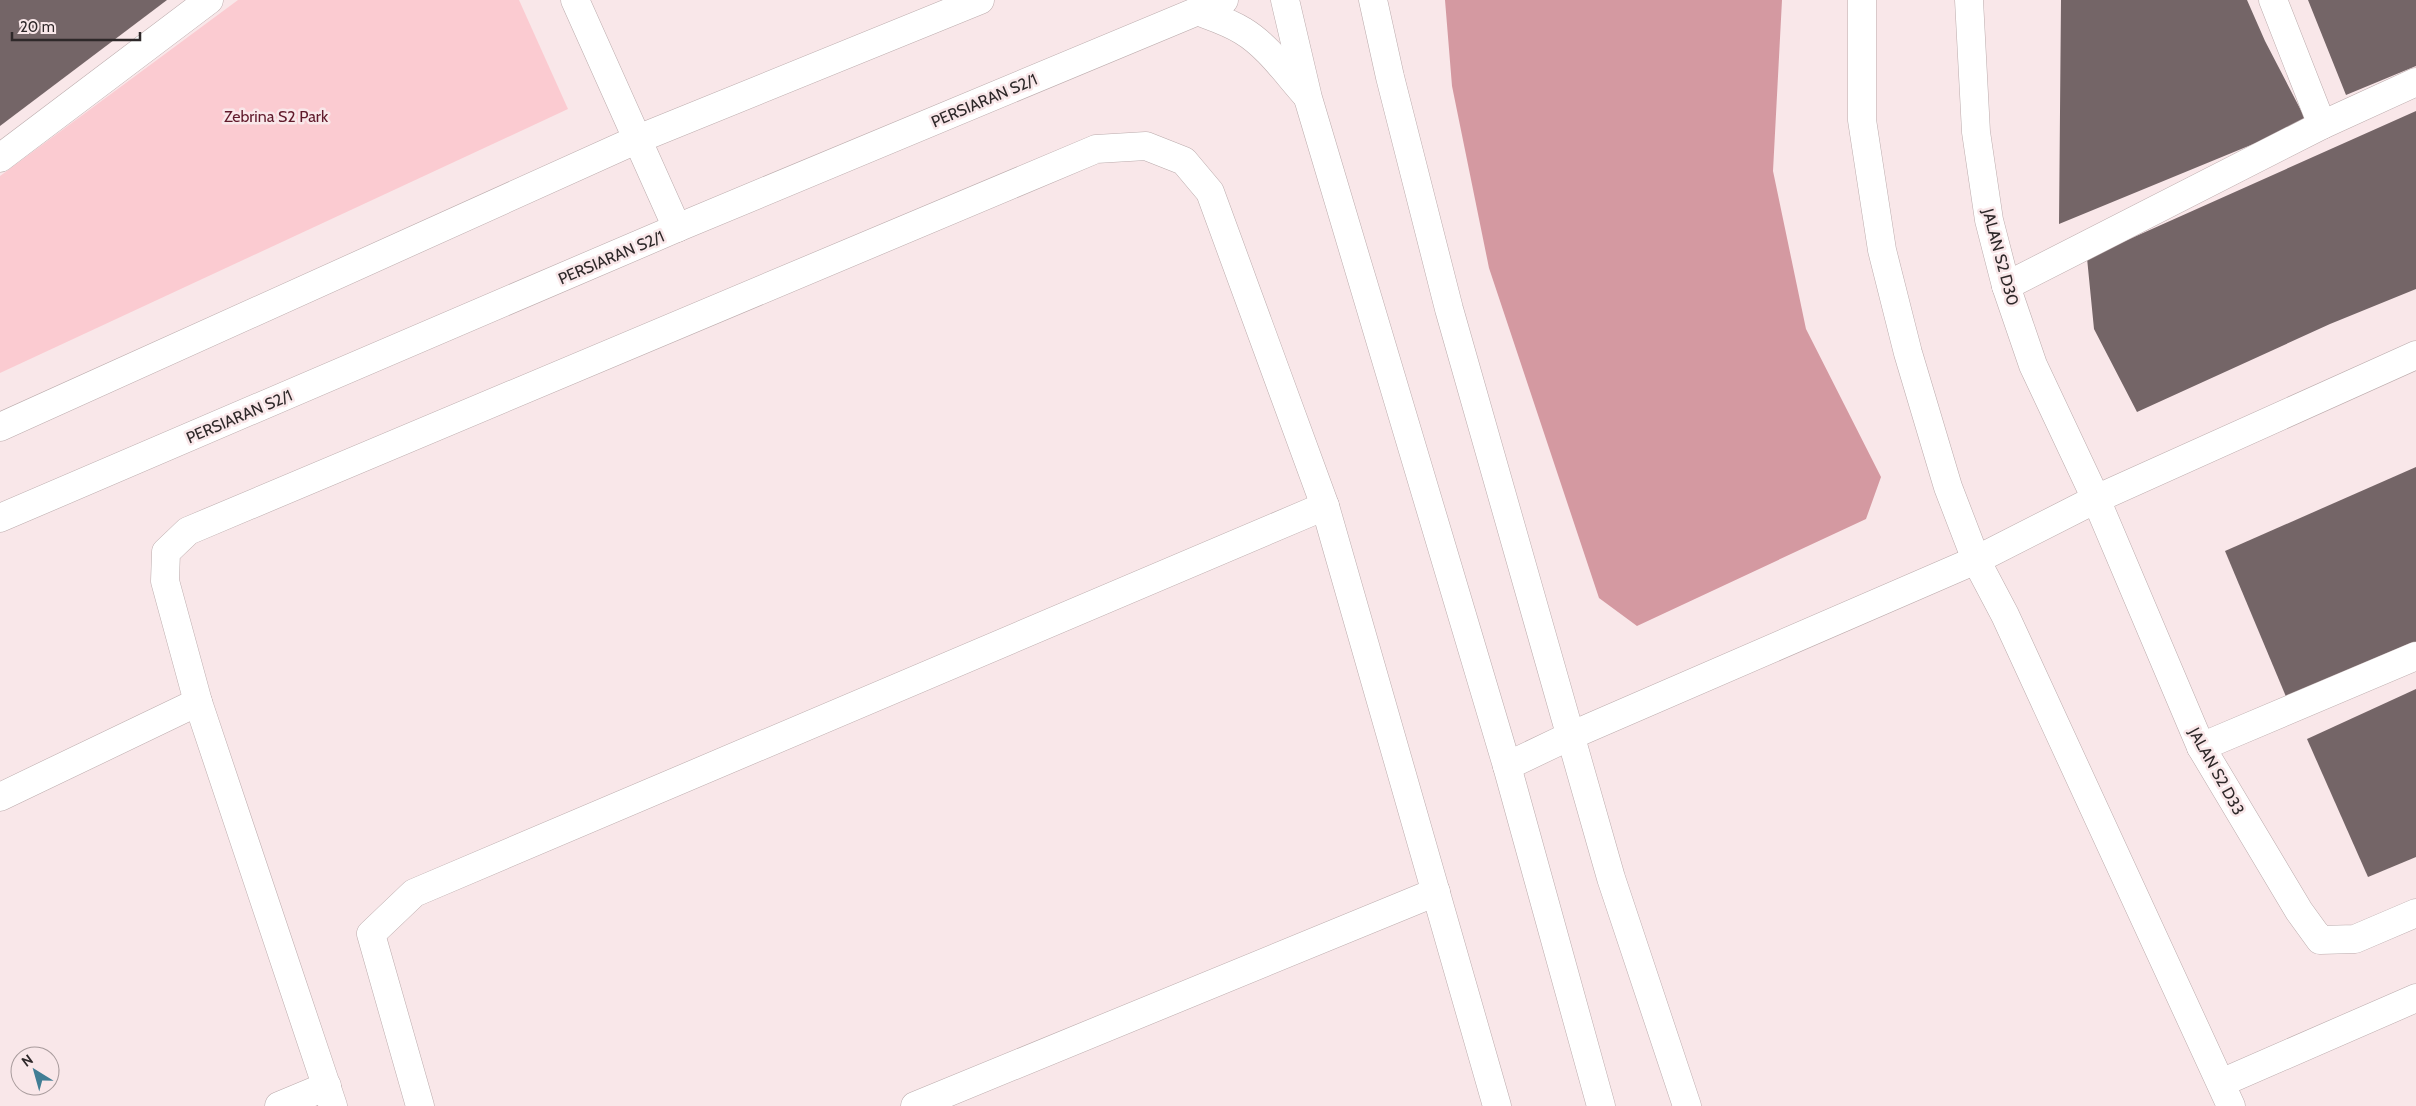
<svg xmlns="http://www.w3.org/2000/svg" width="2416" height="1106" viewBox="0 0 2416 1106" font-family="Cabin,sans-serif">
<rect width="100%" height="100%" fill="#f9e7e9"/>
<!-- green -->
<polygon fill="#fbcbd1" points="238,0 519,0 568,109 0,373 0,176"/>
<!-- forest -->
<polygon fill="#d499a1" points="1445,0 1782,0 1773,171 1806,329 1881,477 1866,519 1637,626 1599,598 1489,268 1452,86"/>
<!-- building -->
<g fill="#746567">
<polygon points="0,0 167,0 0,126"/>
<polygon points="2061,0 2247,0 2265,41 2307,122 2059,224"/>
<polygon points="2308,0 2416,0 2416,66 2346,95"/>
<polygon points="2416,111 2416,289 2330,324 2137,412 2094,329 2087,258"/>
<polygon points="2416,467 2416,644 2287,699 2225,551"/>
<polygon points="2416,689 2416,857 2368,877 2307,739"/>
</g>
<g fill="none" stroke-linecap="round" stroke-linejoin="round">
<!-- minor casing -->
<g stroke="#bbabac" stroke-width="29">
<g id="minor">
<polyline points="575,0 677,228"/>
<polyline points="1862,0 1862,120 1882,250 1908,353 1948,487 1976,560 2005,615 2231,1106"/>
<polyline points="1969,0 1976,132 1989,220 2006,286 2033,365 2096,499 2201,747 2299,911 2320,940 2355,939 2416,913"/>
<polyline points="2273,0 2322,125"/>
<polyline points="0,158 209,0"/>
<polyline points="2006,286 2322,125 2416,82"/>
<polyline points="0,427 638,139 980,0"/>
<polyline points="0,518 677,228 1224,0"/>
<polyline points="2201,747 2416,656"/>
<polyline points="1507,766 1570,736 1976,560 2096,499 2416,355"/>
<polyline points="0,797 198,702"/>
<polyline points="2221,1083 2416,998"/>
<polyline points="279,1106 327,1086"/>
<polyline points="333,1106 198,702 165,581 166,552 188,531 1096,149 1146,146 1184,161 1210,192 1325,506 1497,1106"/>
<polyline points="420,1106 371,934 414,893 1325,506"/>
<polyline points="915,1106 1436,892"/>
</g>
</g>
<!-- major casing -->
<g stroke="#bbabac" stroke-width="29">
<g id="major">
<polyline points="1285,0 1308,98 1507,766 1601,1106"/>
<polyline points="1373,0 1390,77 1449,309 1611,878 1687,1106"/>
<path d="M 1197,11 C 1213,17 1229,22 1243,31 C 1268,46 1287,74 1306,95"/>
</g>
</g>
<!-- minor -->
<use href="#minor" stroke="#fff" stroke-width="28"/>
<!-- major -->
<use href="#major" stroke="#fff" stroke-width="28"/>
</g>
<g text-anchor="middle" stroke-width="5" stroke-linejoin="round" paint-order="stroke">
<!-- street labels -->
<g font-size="16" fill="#2e2829" stroke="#f9e7e9">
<text transform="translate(984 100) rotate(-23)" y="6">PERSIARAN S2/1</text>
<text transform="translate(611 257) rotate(-23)" y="6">PERSIARAN S2/1</text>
<text transform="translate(2001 257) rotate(75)" y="6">JALAN S2 D30</text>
<text transform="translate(239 416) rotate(-23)" y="6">PERSIARAN S2/1</text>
<text transform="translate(2217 771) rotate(61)" y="6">JALAN S2 D33</text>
</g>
<!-- park labels -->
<g font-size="16" fill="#601a2b" stroke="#f9e7e9">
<text x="276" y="122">Zebrina S2 Park</text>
</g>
</g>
<!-- north arrow -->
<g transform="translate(35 1071) rotate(323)"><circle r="24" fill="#f9e7e9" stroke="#a89b9c"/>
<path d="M0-4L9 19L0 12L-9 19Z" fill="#417e95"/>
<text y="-8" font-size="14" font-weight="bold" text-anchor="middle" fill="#2e2829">N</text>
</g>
<!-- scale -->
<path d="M12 32v8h128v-8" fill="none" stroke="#2e2829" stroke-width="2.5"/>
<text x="20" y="32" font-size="15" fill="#2e2829" stroke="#f9e7e9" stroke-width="4" paint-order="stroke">20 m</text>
</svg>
